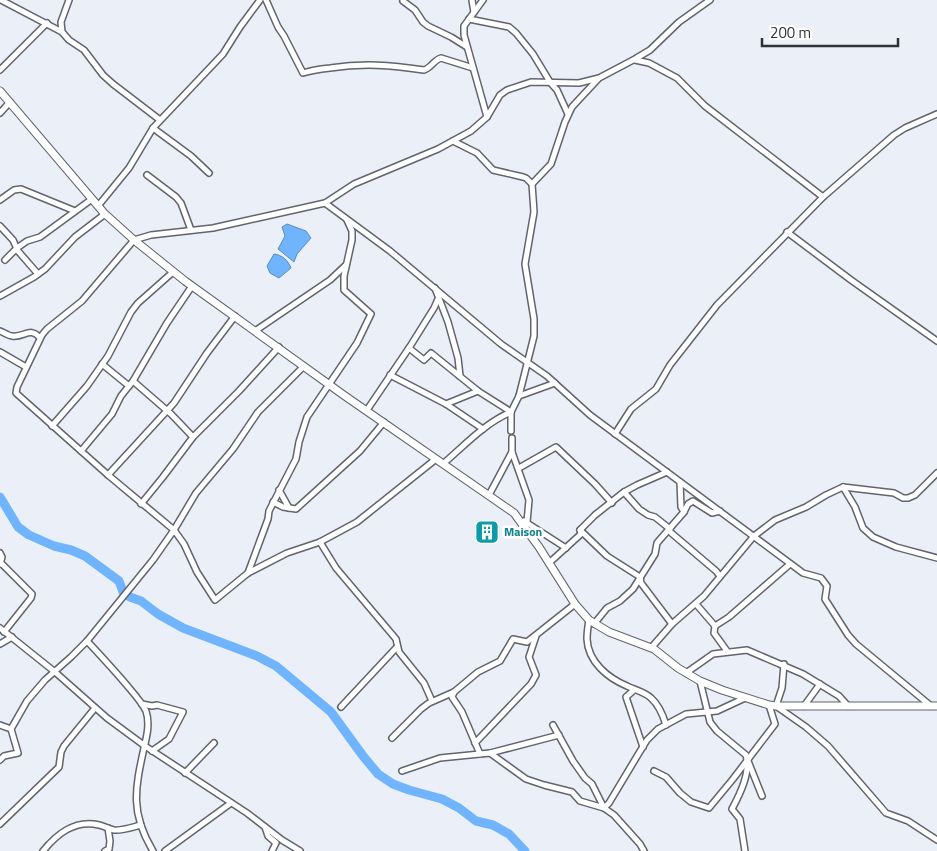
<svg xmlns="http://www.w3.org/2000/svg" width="937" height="851" viewBox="0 0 937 851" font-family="'Titillium Web',sans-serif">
<rect width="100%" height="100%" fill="#eaeff8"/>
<!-- water -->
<g fill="#6fb4fd" stroke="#5c8dc1">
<polygon points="287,224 306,231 311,238 297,254 294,262 278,249 285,236 282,227"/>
<path d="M 274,254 C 282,255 288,260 291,268 L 279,278 L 270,273 L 267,266 Z"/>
</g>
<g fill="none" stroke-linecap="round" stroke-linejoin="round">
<!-- river -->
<polyline stroke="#6fb4fd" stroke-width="9" points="0,497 18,527 29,535 54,546 71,550 85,556 119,581 123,592 130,597 141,601 158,614 183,628 257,656 276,666 331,712 363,756 378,774 393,784 409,790 442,799 459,808 476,821 493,825 509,834 525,851"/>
<!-- street casing -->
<g stroke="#61646c" stroke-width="8">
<g id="street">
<polyline points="1,0 62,32"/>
<polyline points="69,0 61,22 62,32 69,40 84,50 103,75 113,84 160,120"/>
<path d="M 266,0 L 278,27 L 284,36 L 303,73 C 312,70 321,69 330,68 C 364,63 390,65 424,70 C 431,68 434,60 441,58 L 473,68"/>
<polyline points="472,0 474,12"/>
<polyline points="483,0 464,26 464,35 487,117"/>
<polyline points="403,1 415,10 423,22 428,26 451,37 467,47"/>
<polyline points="469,19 509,27 516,33 533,54 550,82 557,90 568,114"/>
<polyline points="635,60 649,63 677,78 705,106 823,197"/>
<polyline points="0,70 47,23"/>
<polyline points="0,113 10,102"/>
<polyline points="153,128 191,156 209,173"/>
<polyline points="453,141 477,153 493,170 523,177 526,178 532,184 534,212 525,264 534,319 534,336 519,396 511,412 511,431"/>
<polyline points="147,175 176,197 181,203 191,230"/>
<polyline points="532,184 551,164 565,122 572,107 598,79"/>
<polyline points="0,200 14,190 21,189 75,211"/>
<polyline points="325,203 354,184 438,149 471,131 487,117 500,95 507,90 531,82 579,83 599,78 635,59 650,50 679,22 710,0"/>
<polyline points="98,206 129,168 153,128 223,54 240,27 260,0"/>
<polyline points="0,226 13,240 18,251 38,274"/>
<polyline points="787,232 851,280 937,341"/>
<polyline points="5,260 17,248 27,241 40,237 92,199"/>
<polyline points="435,288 448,322 458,358 460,376"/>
<polyline points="0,296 34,277 45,269 75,237 105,214"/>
<path d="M 0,331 C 3,332 9,336 12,336 C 24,338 30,326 40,338"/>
<polyline points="255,331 330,280 346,265"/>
<polyline points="409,348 424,360 431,353 478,391 511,412"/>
<polyline points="0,352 26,367"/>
<polyline points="102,364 129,386"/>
<polyline points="390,375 446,404 483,429"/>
<polyline points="133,381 171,414 193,437"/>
<polyline points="519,396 555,383"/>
<polyline points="446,404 478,391"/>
<polyline points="367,410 409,348 434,308 438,299"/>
<polyline points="52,426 87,386 108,356 131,312 138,303 173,272"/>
<polyline points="615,434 631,409 656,389 670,365 717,305 823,197 894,135 905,128 937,114"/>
<polyline points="81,451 112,414 121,396 133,381 167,323 192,286"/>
<polyline points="512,452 529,500 527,522"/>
<polyline points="436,459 357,522 320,542 287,553 248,573 215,600 197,572 184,544 174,530 108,475 16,393 17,387 42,335 47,329 82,301 134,240 151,235 213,228 325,203 390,251 501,344 547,376 590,415 803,573 821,578 827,586 825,599 848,635 856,644 931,706"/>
<path d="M 444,463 C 465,445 485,423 511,412"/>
<polyline points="519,468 556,447 595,484 612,503"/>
<polyline points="108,475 174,403 207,353 235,316"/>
<polyline points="680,482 681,507 684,512"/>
<polyline points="843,487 855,507 863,528 873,537 896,547 937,558"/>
<polyline points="279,490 289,508"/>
<polyline points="624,492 639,509 648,515 655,517 670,529"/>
<polyline points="489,495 512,452 512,438"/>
<polyline points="273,502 283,507 296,509 360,451 384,422"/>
<polyline points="141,504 163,477 193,437 239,391 279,347"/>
<polyline points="524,521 566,548"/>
<polyline points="580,530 607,556 640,577 641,583 672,624"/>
<polyline points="669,531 716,571 720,576"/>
<polyline points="320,542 336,568 396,639 399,652 424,683 432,701"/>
<polyline points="0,553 2,557 0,564"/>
<polyline points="1,563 32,594 31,598 4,632"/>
<polyline points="549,563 581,534 580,530 595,515 624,492 637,485 667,472"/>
<polyline points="248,573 268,519 269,511 296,459 299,442 307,417 357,343 371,314 344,290 344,276 352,240 352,231 347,220"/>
<polyline points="575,604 527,642 513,639 500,661 478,672 454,692 452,697 462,712 480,754 490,753 526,779 544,785 572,792 580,801 604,808 614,815 640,844 644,851"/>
<polyline points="696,604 715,626 714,633 727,651"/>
<path d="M 589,620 C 588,626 587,633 587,639 C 588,662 608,678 627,686 C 635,690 645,692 651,698 C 659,705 663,715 666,725"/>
<polyline points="594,624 607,608 620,601 633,589 655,554 657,543 684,512 688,504 693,501 712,513 720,511"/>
<polyline points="715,626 729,617 790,564"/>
<polyline points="0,628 55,672 107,718 145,746 247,813 282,840 300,851"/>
<path d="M 87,641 C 102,657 116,672 130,689 C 136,696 142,703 146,711 C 150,723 147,736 144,748 C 135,789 130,813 153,851"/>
<polyline points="0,644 12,637"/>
<polyline points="651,648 672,624 704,596 754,536 775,520 806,507 826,495 843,487 894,493 903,498 908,498 915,495 937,473"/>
<polyline points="784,664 782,688 776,706 806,727 828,746 886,813 908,821 937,840"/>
<polyline points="686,673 713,654 747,650 803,674 839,696 848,706"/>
<path d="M 700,681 L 710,722 L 717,731 L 746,755 C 751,772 740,794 732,809 L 740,819 L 745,851"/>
<polyline points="634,690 626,697 643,747"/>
<polyline points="142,704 152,706 157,705 183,712 169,739 152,751"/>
<polyline points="804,706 820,684"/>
<polyline points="341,707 397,647"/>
<polyline points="0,725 11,729"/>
<polyline points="553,725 573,761 585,778 592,784 604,808 609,803 639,753 647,740 658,729 686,714 717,711 745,698"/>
<polyline points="392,738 421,709 429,703 454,692"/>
<polyline points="475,743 531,684 536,675 529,657 536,636"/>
<polyline points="490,753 559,735"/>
<polyline points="0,760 4,756 18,753 11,729 27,701 45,680 71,657 87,641 153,560 174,530 196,493 233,449 258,412 304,366"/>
<polyline points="748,761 762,796"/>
<polyline points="402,771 440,758 480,754"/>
<polyline points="654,771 666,777 680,793 691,802 709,808 733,779 775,724 769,705"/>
<polyline points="185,773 214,743"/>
<polyline points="0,824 59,767 61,752 64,746 95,708"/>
<polyline points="265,827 268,836 276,843 272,851"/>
<path d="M 43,851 C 57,834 75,819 99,825 C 104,826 109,829 114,830 C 122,831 133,827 141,825"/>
<polyline points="105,851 109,849 110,841 108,828"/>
<polyline points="165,851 231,803"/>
</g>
</g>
<!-- secondary casing -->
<g stroke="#61646c" stroke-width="9">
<polyline id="secondary" points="0,91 104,213 134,240 185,281 345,396 514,513 539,547 575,604 589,620 609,632 654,649 678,668 700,681 722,690 769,705 776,706 937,706"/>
</g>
<!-- street -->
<use href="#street" stroke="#fff" stroke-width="5"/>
<!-- secondary -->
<use href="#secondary" stroke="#fff" stroke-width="7"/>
</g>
<!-- icons -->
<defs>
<g id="building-square" transform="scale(1.25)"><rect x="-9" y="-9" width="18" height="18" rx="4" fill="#0f9aa8" stroke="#fff"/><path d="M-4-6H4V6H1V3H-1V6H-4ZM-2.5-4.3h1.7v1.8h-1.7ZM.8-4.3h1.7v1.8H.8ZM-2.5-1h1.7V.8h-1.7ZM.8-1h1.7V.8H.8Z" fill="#fff"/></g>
</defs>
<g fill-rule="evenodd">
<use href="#building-square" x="487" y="532"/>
</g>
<g text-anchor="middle" stroke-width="5" stroke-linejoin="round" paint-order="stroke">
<!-- culture labels -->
<g font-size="12" font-weight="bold" fill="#0d838f" stroke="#fff" text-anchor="start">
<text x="504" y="536">Maison</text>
</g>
</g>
<!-- scale -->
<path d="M762 38v8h136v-8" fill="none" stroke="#2f3134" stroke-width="2.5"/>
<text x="770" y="38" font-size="15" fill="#2f3134" stroke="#ffffff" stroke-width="4" paint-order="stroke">200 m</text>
</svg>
